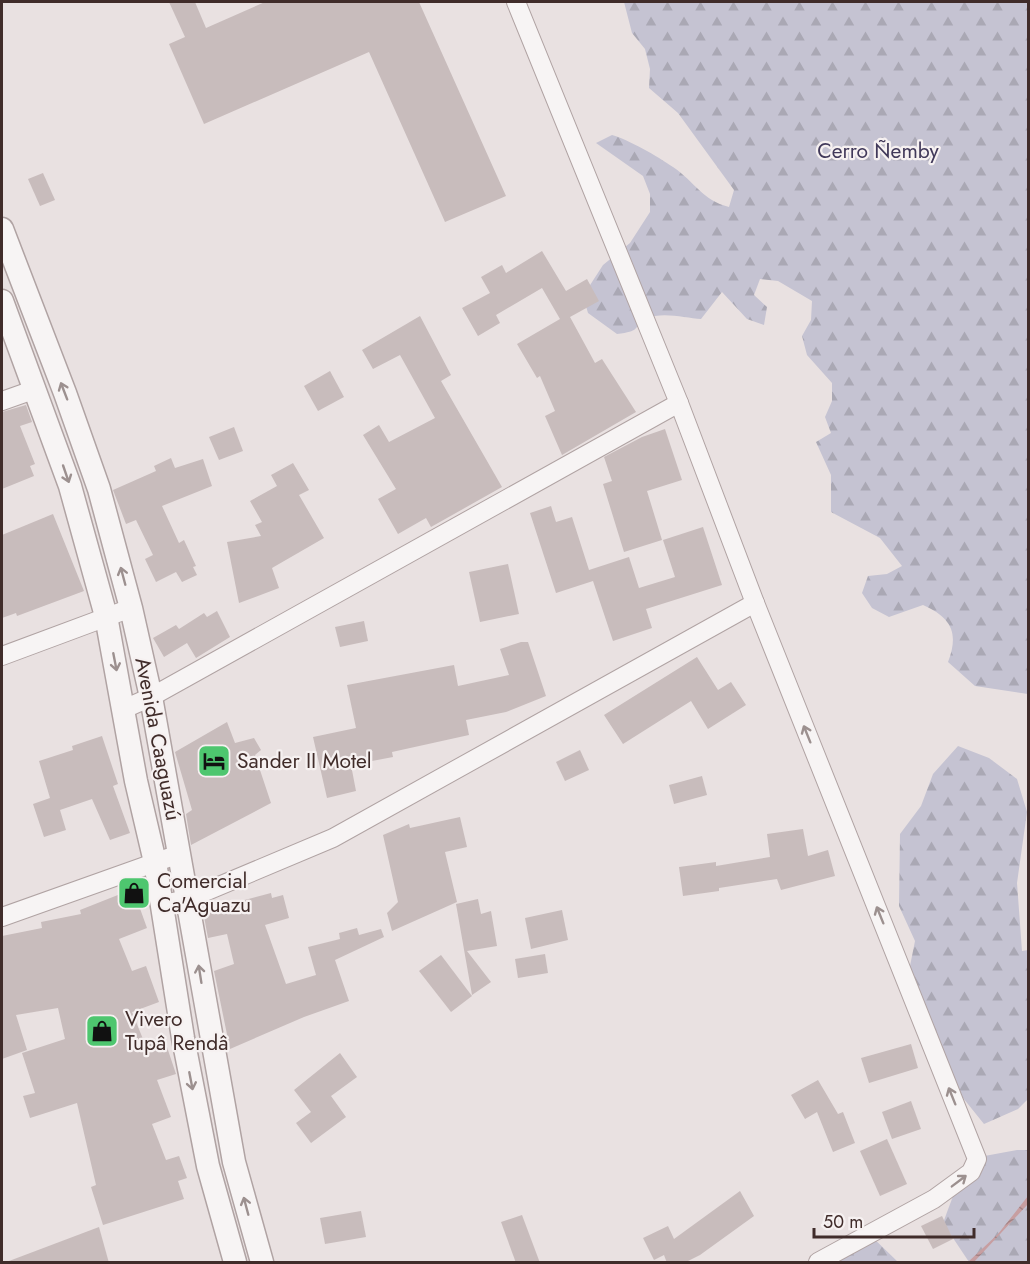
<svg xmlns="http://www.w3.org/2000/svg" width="1030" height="1264" viewBox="0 0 1030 1264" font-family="Jost,sans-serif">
<defs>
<pattern id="forest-firs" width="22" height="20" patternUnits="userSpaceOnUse" patternTransform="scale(1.5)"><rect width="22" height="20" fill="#c5c3d2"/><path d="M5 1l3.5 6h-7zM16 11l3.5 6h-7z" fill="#aaa8b4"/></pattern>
<pattern id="water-waves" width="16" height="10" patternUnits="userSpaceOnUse" patternTransform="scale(1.5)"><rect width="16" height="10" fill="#c79ea1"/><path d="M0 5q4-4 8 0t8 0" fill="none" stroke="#a38183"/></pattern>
</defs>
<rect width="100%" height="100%" fill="#e9e1e1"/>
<!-- forest -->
<g fill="url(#forest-firs)">
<path d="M 624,2 L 1028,2 L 1028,694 L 975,686 L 948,662 C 959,633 952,618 923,605 L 889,617 L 872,608 L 862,593 L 868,576 L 887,574 L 902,566 L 880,538 L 831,512 L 831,475 L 816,442 L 831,433 L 825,417 L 832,401 L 832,383 L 807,355 L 802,336 L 811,320 L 812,301 L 778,281 L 760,279 L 754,295 L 767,307 L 764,325 L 747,319 L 722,292 L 701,319 C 686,318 660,311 647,319 C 631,329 641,331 617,334 L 588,313 L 583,296 L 603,265 L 630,243 L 650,212 L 650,194 L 643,176 L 596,143 L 612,135 C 629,140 657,156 673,167 C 695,182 702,200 729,207 L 734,190 L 678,113 L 649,88 L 650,69 L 645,49 L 632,33 Z"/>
<polygon points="958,746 989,758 1017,779 1027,812 1017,883 1022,951 1028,950 1028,1099 1018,1109 984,1124 951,1083 908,976 915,941 899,906 900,834 921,806 933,774"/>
<polygon points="1017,1150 1028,1150 1028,1262 969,1262 943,1223 956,1188 979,1157"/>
<polygon points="867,1232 898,1262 839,1262 836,1248"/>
</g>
<!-- water -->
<polygon fill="url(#water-waves)" points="1028,1196 1028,1204 974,1262 968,1262 998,1234"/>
<!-- building -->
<g fill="#c8bcbc">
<polygon points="169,2 195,2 206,28 265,2 419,2 506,196 445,222 369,52 204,124 169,44 185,37"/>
<polygon points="43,173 55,200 40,206 28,179"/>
<polygon points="542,251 566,291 587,279 599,301 570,317 595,363 602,359 636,412 562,455 545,416 555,411 540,376 537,378 517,344 560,319 542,288 496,315 500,323 478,336 462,308 490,293 481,277 502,265 506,273"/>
<polygon points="420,316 451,375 441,381 502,487 431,527 426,518 398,534 378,499 396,489 363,435 379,425 389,442 435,418 400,355 373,369 362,350"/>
<polygon points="330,371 344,397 318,411 304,386"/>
<polygon points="26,405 32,422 20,426 35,464 30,466 34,476 2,489 2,412"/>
<polygon points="234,427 243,451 219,460 209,437"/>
<polygon points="665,429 682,480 647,491 662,540 624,552 603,484 612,481 604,457 642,437"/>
<polygon points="171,458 175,468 203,459 212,486 162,506 179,543 184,540 196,566 193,567 197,575 182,582 176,572 156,582 145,559 153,555 136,520 126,524 113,490 156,471 154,466"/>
<polygon points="293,463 309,490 299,495 324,538 272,568 279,588 239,603 227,542 261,536 255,525 262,522 250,501 277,486 271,475"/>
<polygon points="551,506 556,522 572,517 589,570 629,557 639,588 675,577 663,540 703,527 722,585 646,609 652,628 613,641 593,581 556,593 530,513"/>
<polygon points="53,514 84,591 17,616 16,613 2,618 2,535"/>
<polygon points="508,564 519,614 480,622 469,572"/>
<polygon points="217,611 230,637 196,658 187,643 164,657 153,638 176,625 179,629 204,613 207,617"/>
<polygon points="364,621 368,641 340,647 335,627"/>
<polygon points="521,642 528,642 546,696 506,712 466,720 469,735 392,752 393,757 351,765 356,791 327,798 313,737 356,728 347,685 454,665 458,686 509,675 500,649"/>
<polygon points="697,657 718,690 731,682 746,705 708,729 691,701 623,744 604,715"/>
<polygon points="227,722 235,743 254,738 261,750 255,755 271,803 191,845 186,814 192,810 175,752"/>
<polygon points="102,736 118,784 113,786 130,833 110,840 92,799 60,810 66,830 44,837 33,804 50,798 39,761 73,750 72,746"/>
<polygon points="580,750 589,770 565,781 556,762"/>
<polygon points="702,776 707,795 674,804 669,785"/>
<polygon points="460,817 467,847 445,852 457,902 392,931 387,913 398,902 383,835 409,824 410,828"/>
<polygon points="803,829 808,856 828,850 835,876 781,890 777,879 719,888 719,891 683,896 679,867 716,862 716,866 770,857 767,834"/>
<polygon points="133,889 147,928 119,939 132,971 146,966 159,1002 132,1012 145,1044 164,1038 176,1074 157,1080 171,1117 152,1124 166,1160 179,1156 187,1178 178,1181 184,1199 103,1225 91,1187 96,1185 77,1103 30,1118 23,1096 35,1093 22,1053 65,1039 58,1008 16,1015 27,1050 2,1059 2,936 42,928 41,922 81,914 80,910"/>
<polygon points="271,893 272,898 283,895 289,918 265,925 286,984 316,975 308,947 340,939 339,933 357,928 359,935 381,929 384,937 335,960 349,1001 304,1017 230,1049 214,971 234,964 227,934 208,938 203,911"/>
<polygon points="478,899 481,914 491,911 497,946 467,951 491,982 472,995 456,904"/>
<polygon points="562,910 568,940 531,949 525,918"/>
<polygon points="545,954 548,973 518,978 515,959"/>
<polygon points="441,955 472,996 451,1012 419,971"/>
<polygon points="911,1044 918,1068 869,1083 861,1058"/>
<polygon points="340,1053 357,1077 331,1096 346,1117 311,1143 296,1123 311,1112 294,1090"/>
<polygon points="818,1080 838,1114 843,1112 855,1143 833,1152 817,1112 805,1119 791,1095"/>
<polygon points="911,1101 921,1129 892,1139 882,1112"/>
<polygon points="887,1139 907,1184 880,1196 860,1151"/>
<polygon points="740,1191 754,1216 700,1255 684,1263 667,1263 664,1255 654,1260 643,1238 668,1226 674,1239"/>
<polygon points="361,1211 366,1237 325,1244 320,1218"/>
<polygon points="522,1215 540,1263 516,1263 501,1222"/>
<polygon points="942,1216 953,1239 933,1249 921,1226"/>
<polygon points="99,1227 109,1263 9,1263 9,1261"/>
</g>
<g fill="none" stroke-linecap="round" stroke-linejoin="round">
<!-- minor casing -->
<g stroke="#b0a3a3" stroke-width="20">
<g id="minor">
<polyline points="516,2 679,403 755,603 977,1159 971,1172 934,1199 818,1262"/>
<polyline points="2,401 36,389"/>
<polyline points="2,656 131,608"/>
<polyline points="124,709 151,697 679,403"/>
<polyline points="162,904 188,899 333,838 755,603"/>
<polyline points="2,917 179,854"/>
</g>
</g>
<!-- tertiary casing -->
<g stroke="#b0a3a3" stroke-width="25">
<g id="tertiary">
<polyline points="2,229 65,393 99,489 131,608 151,697 234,1162 262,1262"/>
<polyline points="2,301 70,486 106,616 136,781 155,862 183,1038 208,1166 235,1262"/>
</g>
</g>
<!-- minor -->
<use href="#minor" stroke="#f7f4f4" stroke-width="18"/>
<!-- tertiary -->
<use href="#tertiary" stroke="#f7f4f4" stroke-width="22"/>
</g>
<!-- one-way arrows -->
<defs><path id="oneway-shaft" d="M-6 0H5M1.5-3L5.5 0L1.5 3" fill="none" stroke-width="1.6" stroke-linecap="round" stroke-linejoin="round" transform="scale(1.5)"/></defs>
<g stroke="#9c908f">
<use href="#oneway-shaft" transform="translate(64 391) rotate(-111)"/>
<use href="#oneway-shaft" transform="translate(66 474) rotate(71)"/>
<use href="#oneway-shaft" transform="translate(123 576) rotate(-105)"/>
<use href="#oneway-shaft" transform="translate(115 662) rotate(79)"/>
<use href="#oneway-shaft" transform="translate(807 734) rotate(-112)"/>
<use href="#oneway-shaft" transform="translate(880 915) rotate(-112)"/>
<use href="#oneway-shaft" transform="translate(200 974) rotate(-99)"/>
<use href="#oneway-shaft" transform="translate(191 1081) rotate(79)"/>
<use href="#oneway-shaft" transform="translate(952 1096) rotate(-112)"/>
<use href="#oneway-shaft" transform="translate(959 1181) rotate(-37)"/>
<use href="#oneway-shaft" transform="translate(246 1206) rotate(-105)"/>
</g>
<!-- icons -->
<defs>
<g id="hotel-square" transform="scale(1.725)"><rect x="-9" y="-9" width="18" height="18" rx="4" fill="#4ec66f" stroke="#f6f1f1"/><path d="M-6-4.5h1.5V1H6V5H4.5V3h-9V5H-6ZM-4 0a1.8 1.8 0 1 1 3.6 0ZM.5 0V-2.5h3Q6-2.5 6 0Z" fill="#111"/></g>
<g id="shop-square" transform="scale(1.725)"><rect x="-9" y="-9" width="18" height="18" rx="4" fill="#4ec66f" stroke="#f6f1f1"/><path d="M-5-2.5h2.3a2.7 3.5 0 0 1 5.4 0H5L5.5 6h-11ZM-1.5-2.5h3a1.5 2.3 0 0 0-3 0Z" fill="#111"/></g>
</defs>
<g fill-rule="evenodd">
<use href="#hotel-square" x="214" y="761"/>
<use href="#shop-square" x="134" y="893"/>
<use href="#shop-square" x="102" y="1031"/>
</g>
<g text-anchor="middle" stroke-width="4.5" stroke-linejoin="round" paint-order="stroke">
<!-- park labels -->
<g font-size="21" fill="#41395a" stroke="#f6f1f1">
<text x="878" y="158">Cerro Ñemby</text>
</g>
<!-- street labels -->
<g font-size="21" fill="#402c2a" stroke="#f6f1f1">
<text transform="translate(158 739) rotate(79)" y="7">Avenida Caaguazú</text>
</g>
<!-- poi labels -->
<g font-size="21" fill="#402c2a" stroke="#f6f1f1" text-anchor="start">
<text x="237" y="768">Sander II Motel</text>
<text x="157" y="888">Comercial<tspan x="157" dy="24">Ca'Aguazu</tspan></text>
<text x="125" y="1026">Vivero<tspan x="125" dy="24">Tupâ Rendâ</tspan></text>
</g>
</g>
<!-- border -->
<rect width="1030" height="1264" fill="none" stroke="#402c2a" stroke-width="6"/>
<!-- scale -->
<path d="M814 1228v9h160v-9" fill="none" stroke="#402c2a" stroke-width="3"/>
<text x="823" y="1228" font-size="18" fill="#402c2a" stroke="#f6f1f1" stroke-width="4.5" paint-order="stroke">50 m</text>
</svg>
